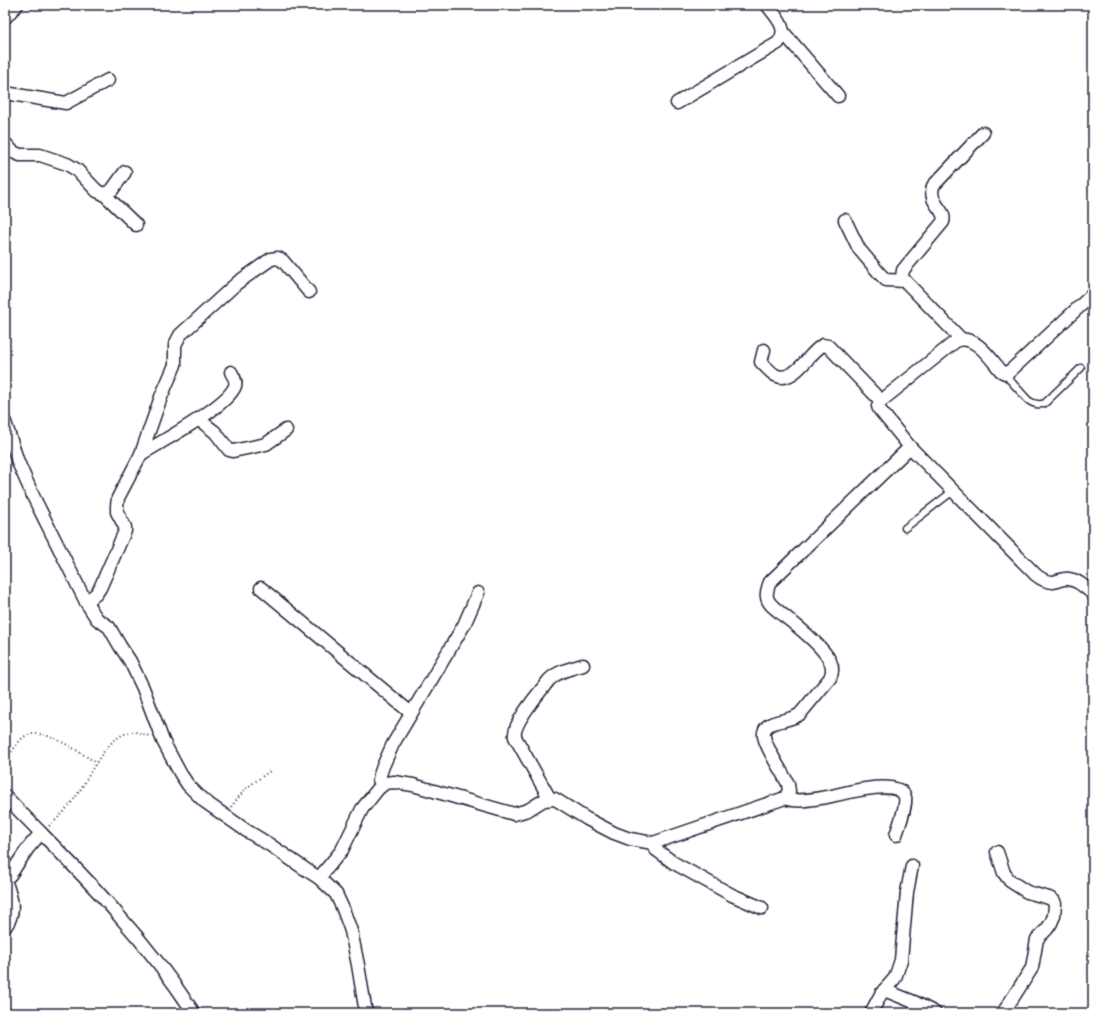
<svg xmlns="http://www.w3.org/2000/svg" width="1098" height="1018" viewBox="0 0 1098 1018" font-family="'Playpen Sans',sans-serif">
<rect width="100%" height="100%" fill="#fff"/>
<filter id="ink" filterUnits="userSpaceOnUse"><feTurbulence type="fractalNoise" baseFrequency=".025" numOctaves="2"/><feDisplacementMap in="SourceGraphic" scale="8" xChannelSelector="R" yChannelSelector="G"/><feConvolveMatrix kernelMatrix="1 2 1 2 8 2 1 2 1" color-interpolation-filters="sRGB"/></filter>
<g filter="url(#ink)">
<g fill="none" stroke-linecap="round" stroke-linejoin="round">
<!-- lane casing -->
<g stroke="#22223b" stroke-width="9">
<g id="lane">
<path d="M 1005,373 L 1008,378 L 1028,400 C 1033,404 1038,406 1045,403 L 1081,368"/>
<polyline points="905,528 953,491"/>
</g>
</g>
<!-- street casing -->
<g stroke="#22223b" stroke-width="15">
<g id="street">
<polyline points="5,18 17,5"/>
<polyline points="783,32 838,96"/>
<polyline points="5,93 66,103 108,80"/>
<path d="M 677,103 L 778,43 C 790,29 776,17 767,5"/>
<polyline points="5,143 13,152 20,155 40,155 67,164 77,170 97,191 104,194 112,190 125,172"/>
<polyline points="104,194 136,225"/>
<polyline points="845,220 859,249 880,274 886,280 905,281"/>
<path d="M 1093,294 L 1009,372 L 1005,373 L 1001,371 C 991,359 974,333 956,341 L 881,401 L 878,406 L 879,409 L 910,447 L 1036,575 C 1041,579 1046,582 1053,582 C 1059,581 1063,578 1069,579 C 1078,580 1086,588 1093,594"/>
<path d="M 961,339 L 905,281 L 902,277 L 903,270 L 943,222 C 947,209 928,205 933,186 L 983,133"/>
<path d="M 764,350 L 761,362 C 765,366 770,372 775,375 C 794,385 809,352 823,345 L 828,346 L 881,401"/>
<polyline points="198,419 215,432 229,450 233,451 266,444 286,430"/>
<polyline points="5,422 18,462 34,498 86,602 97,619 109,627 120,646 130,661 143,688 163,741 180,773 188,785 204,801 247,831 270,845 305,869 319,878 336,894 343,909 351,931 358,965 366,1013"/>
<path d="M 141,454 C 161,442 228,406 235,386 C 237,381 233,376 231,372"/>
<polyline points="261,588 411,713"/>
<polyline points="86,602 96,594 100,588 125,531 125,527 117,512 117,506 118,498 141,454 161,397 175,365 175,345 180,335 237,283 271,259 278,258 283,261 309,292"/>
<polyline points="382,785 379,780 380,775 383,766 393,744 464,625 478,593"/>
<path d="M 5,796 C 43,836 84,874 120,917 C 147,947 172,980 194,1013"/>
<path d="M 785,798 C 797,803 815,799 827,797 C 841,794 900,777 905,797 C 907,805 899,826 896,835"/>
<path d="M 550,799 L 515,737 C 512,723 540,692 549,680 C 558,671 570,669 583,665"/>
<polyline points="653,843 655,849 674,863 732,895 762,908"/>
<polyline points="997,852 1004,873 1010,881 1027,892 1049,898 1054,901 1055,904 1054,916 1051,923 1047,929 1037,939 1032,968 1003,1013"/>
<polyline points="5,878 10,875 28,848 41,833"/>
<path d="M 319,878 L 342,850 L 362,809 L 378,789 L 385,783 L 394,782 L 413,785 L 514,814 L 528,810 L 544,800 L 555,799 L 587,819 L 614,833 L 630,839 L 653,843 L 785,798 L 789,791 L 788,784 C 783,773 765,747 764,736 C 763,731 766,726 771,724 C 780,720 792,720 800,714 L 830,678 C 833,672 833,667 830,661 C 823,647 796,625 783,615 C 778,610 768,605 767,597 C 766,592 768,587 770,582 L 910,447"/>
<path d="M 5,880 C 11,896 17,912 5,927"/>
<polyline points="884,990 914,1002 935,1013"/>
<polyline points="871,1013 881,994 895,978 901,960 907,892 912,866"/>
</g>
</g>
<!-- path -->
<g stroke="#22223b" stroke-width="2" stroke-dasharray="1 3" stroke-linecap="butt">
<path d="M 5,762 C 11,754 16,743 24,737 C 42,724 81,754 97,763"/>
<polyline points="231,807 245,789 270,771"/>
<path d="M 49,826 C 61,816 71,804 79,792 C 91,773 105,740 127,733 C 136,730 143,734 151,737"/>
</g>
<!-- lane -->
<use href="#lane" stroke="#fff" stroke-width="6"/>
<!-- street -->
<use href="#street" stroke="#fff" stroke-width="12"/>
</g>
</g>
<!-- margin -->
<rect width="1098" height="1018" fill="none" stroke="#fff" stroke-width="20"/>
<rect x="10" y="10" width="1078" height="998" fill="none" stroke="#22223b" stroke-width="1.5" filter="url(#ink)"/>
</svg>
